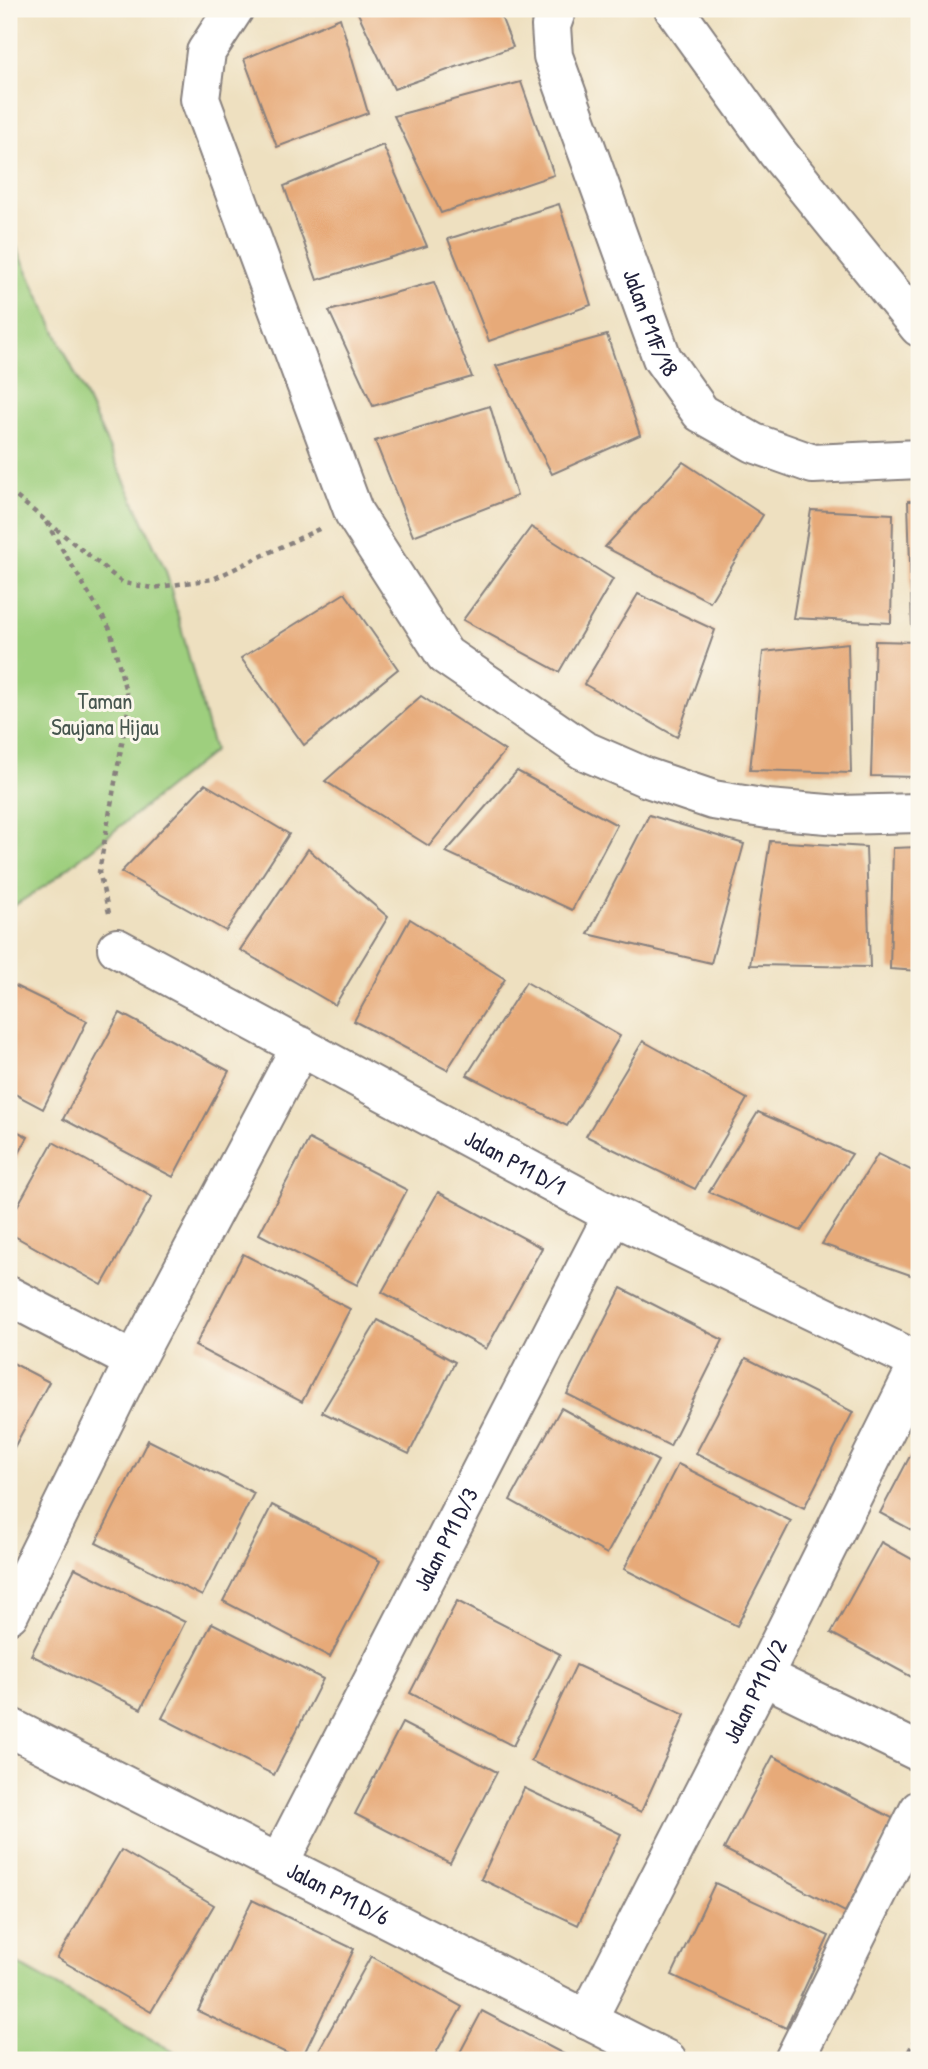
<svg xmlns="http://www.w3.org/2000/svg" width="928" height="2069" viewBox="0 0 928 2069" font-family="'Patrick Hand',sans-serif">
<rect width="100%" height="100%" fill="#fbf7ec"/>
<filter id="ink" filterUnits="userSpaceOnUse"><feTurbulence type="fractalNoise" baseFrequency=".0143" numOctaves="2"/><feDisplacementMap in="SourceGraphic" scale="14" xChannelSelector="R" yChannelSelector="G"/><feConvolveMatrix kernelMatrix="1 2 1 2 8 2 1 2 1" color-interpolation-filters="sRGB"/></filter>
<filter id="wash" filterUnits="userSpaceOnUse"><feTurbulence type="fractalNoise" baseFrequency=".00686" numOctaves="4" result="noise"/><feDisplacementMap in="SourceGraphic" scale="28" xChannelSelector="R" yChannelSelector="G"/><feGaussianBlur stdDeviation="1.57" result="paint"/><feColorMatrix in="noise" values="0 0 0 0 0 0 0 0 0 0 0 0 0 0 0 0 0 1.4 0 .05"/><feComposite in="paint" operator="in"/></filter>
<g filter="url(#wash)">
<rect width="100%" height="100%" fill="#eee0c0"/>
<!-- green -->
<g fill="#9ecf7e" stroke="#60785c" stroke-width="2">
<polygon points="9,231 166,571 214,751 48,884 9,909"/>
<polygon points="9,1959 188,2060 9,2060"/>
</g>
<g id="blocks">
<!-- building -->
<g fill="#e7aa79">
<polygon points="356,9 498,9 513,47 394,89"/>
<polygon points="340,18 368,113 277,147 244,59"/>
<polygon points="521,82 554,175 441,213 394,116"/>
<polygon points="383,145 427,246 317,280 284,186"/>
<polygon points="559,204 591,305 489,341 448,239"/>
<polygon points="434,282 472,377 373,406 329,311"/>
<polygon points="607,335 640,435 552,474 496,366"/>
<polygon points="490,406 517,496 413,536 375,441"/>
<polygon points="683,462 763,515 710,602 605,547"/>
<polygon points="908,501 919,501 919,626 912,626"/>
<polygon points="811,510 893,514 891,623 793,618"/>
<polygon points="531,527 613,579 559,672 463,620"/>
<polygon points="345,593 398,669 304,745 241,658"/>
<polygon points="638,594 715,630 677,737 584,684"/>
<polygon points="875,641 919,642 919,777 871,776"/>
<polygon points="848,643 851,773 750,770 763,652"/>
<polygon points="421,696 505,751 429,846 325,781"/>
<polygon points="517,771 617,825 572,910 446,852"/>
<polygon points="205,784 289,834 226,931 121,872"/>
<polygon points="649,815 744,844 711,963 588,934"/>
<polygon points="770,841 866,847 870,967 750,965"/>
<polygon points="919,847 919,971 890,969 893,848"/>
<polygon points="308,849 388,917 335,1005 240,950"/>
<polygon points="410,919 505,979 447,1070 354,1021"/>
<polygon points="526,982 620,1036 567,1126 467,1075"/>
<polygon points="9,983 87,1021 43,1109 9,1091"/>
<polygon points="120,1013 229,1071 173,1177 63,1119"/>
<polygon points="643,1041 747,1099 695,1189 586,1136"/>
<polygon points="758,1112 852,1154 801,1231 709,1192"/>
<polygon points="9,1127 28,1137 9,1172"/>
<polygon points="309,1139 407,1190 357,1285 259,1234"/>
<polygon points="53,1142 152,1197 102,1285 9,1233 9,1221"/>
<polygon points="878,1154 919,1174 919,1278 822,1244"/>
<polygon points="438,1192 542,1248 486,1349 382,1292"/>
<polygon points="243,1254 350,1309 302,1402 195,1346"/>
<polygon points="621,1288 723,1340 670,1446 567,1394"/>
<polygon points="378,1320 455,1362 409,1454 322,1412"/>
<polygon points="746,1358 853,1412 804,1508 696,1453"/>
<polygon points="9,1361 49,1382 9,1457"/>
<polygon points="561,1408 658,1461 607,1554 510,1500"/>
<polygon points="919,1439 919,1534 880,1513"/>
<polygon points="148,1440 254,1493 202,1596 96,1543"/>
<polygon points="678,1464 791,1521 737,1626 624,1569"/>
<polygon points="272,1505 380,1561 330,1657 223,1601"/>
<polygon points="881,1542 919,1563 919,1681 831,1633"/>
<polygon points="75,1568 185,1622 141,1709 31,1655"/>
<polygon points="457,1601 560,1654 513,1746 410,1693"/>
<polygon points="212,1623 323,1679 274,1775 162,1718"/>
<polygon points="576,1665 685,1715 641,1812 531,1761"/>
<polygon points="402,1723 497,1772 450,1863 355,1814"/>
<polygon points="773,1756 894,1819 845,1912 724,1849"/>
<polygon points="524,1788 621,1834 578,1925 481,1879"/>
<polygon points="121,1850 214,1905 151,2012 57,1958"/>
<polygon points="715,1883 829,1936 786,2028 672,1975"/>
<polygon points="252,1900 354,1949 301,2060 198,2011"/>
<polygon points="371,1956 462,2007 432,2060 321,2060 315,2057"/>
<polygon points="482,2011 575,2060 456,2060"/>
</g>
</g>
</g>
<g filter="url(#ink)">
<use href="#blocks" fill-opacity="0" stroke="#88817e" stroke-width="2"/>
<g fill="none" stroke-linecap="round" stroke-linejoin="round">
<!-- minor casing -->
<g stroke="#88817e" stroke-width="42">
<g id="minor">
<polyline points="234,9 206,52 200,99 354,513 445,655 583,750 645,777 713,800 768,809 839,815 919,813"/>
<path id="s1" d="M 557,9 L 551,26 L 553,56 L 662,358 L 701,413 L 754,443 L 813,464 L 919,459"/>
<polyline points="674,9 777,152 919,327"/>
<path id="s2" d="M 117,948 L 613,1215 L 919,1362"/>
<polyline points="9,1296 134,1361"/>
<polyline points="9,1614 134,1361 301,1046"/>
<polyline points="763,1676 919,1752"/>
<path id="s3" d="M 9,1727 L 667,2060"/>
<path id="s4" d="M 279,1863 L 613,1215"/>
<path id="s5" d="M 587,2020 L 763,1676 L 919,1363"/>
<polyline points="794,2060 919,1810"/>
</g>
</g>
<!-- path -->
<g stroke="#88817e" stroke-width="4.5" stroke-dasharray="5 5" stroke-linecap="butt">
<polyline points="9,491 123,583 153,588 213,579 321,528"/>
<polyline points="46,522 110,629 129,704 99,872 109,913"/>
<polyline points="904,2060 919,2033"/>
</g>
<!-- minor -->
<use href="#minor" stroke="#fff" stroke-width="38"/>
</g>
</g>
<g text-anchor="middle" stroke-width="6" stroke-linejoin="round" paint-order="stroke">
<!-- street labels -->
<g font-size="23" fill="#22223b" stroke="#fbf7ec">
<text dy="8" stroke="none"><textPath href="#s1" startOffset="332">Jalan P11F/18</textPath></text>
<text dy="8" stroke="none"><textPath href="#s2" startOffset="452">Jalan P11 D/1</textPath></text>
<text dy="8" stroke="none"><textPath href="#s4" startOffset="364">Jalan P11 D/3</textPath></text>
<text dy="8" stroke="none"><textPath href="#s5" startOffset="369">Jalan P11 D/2</textPath></text>
<text dy="8" stroke="none"><textPath href="#s3" startOffset="369">Jalan P11 D/6</textPath></text>
</g>
<!-- park labels -->
<g font-size="23" fill="#47564f" stroke="#fbf7ec">
<text x="105" y="709">Taman<tspan x="105" dy="26">Saujana Hijau</tspan></text>
</g>
</g>
<!-- margin -->
<rect width="928" height="2069" fill="none" stroke="#fbf7ec" stroke-width="35"/>
</svg>
